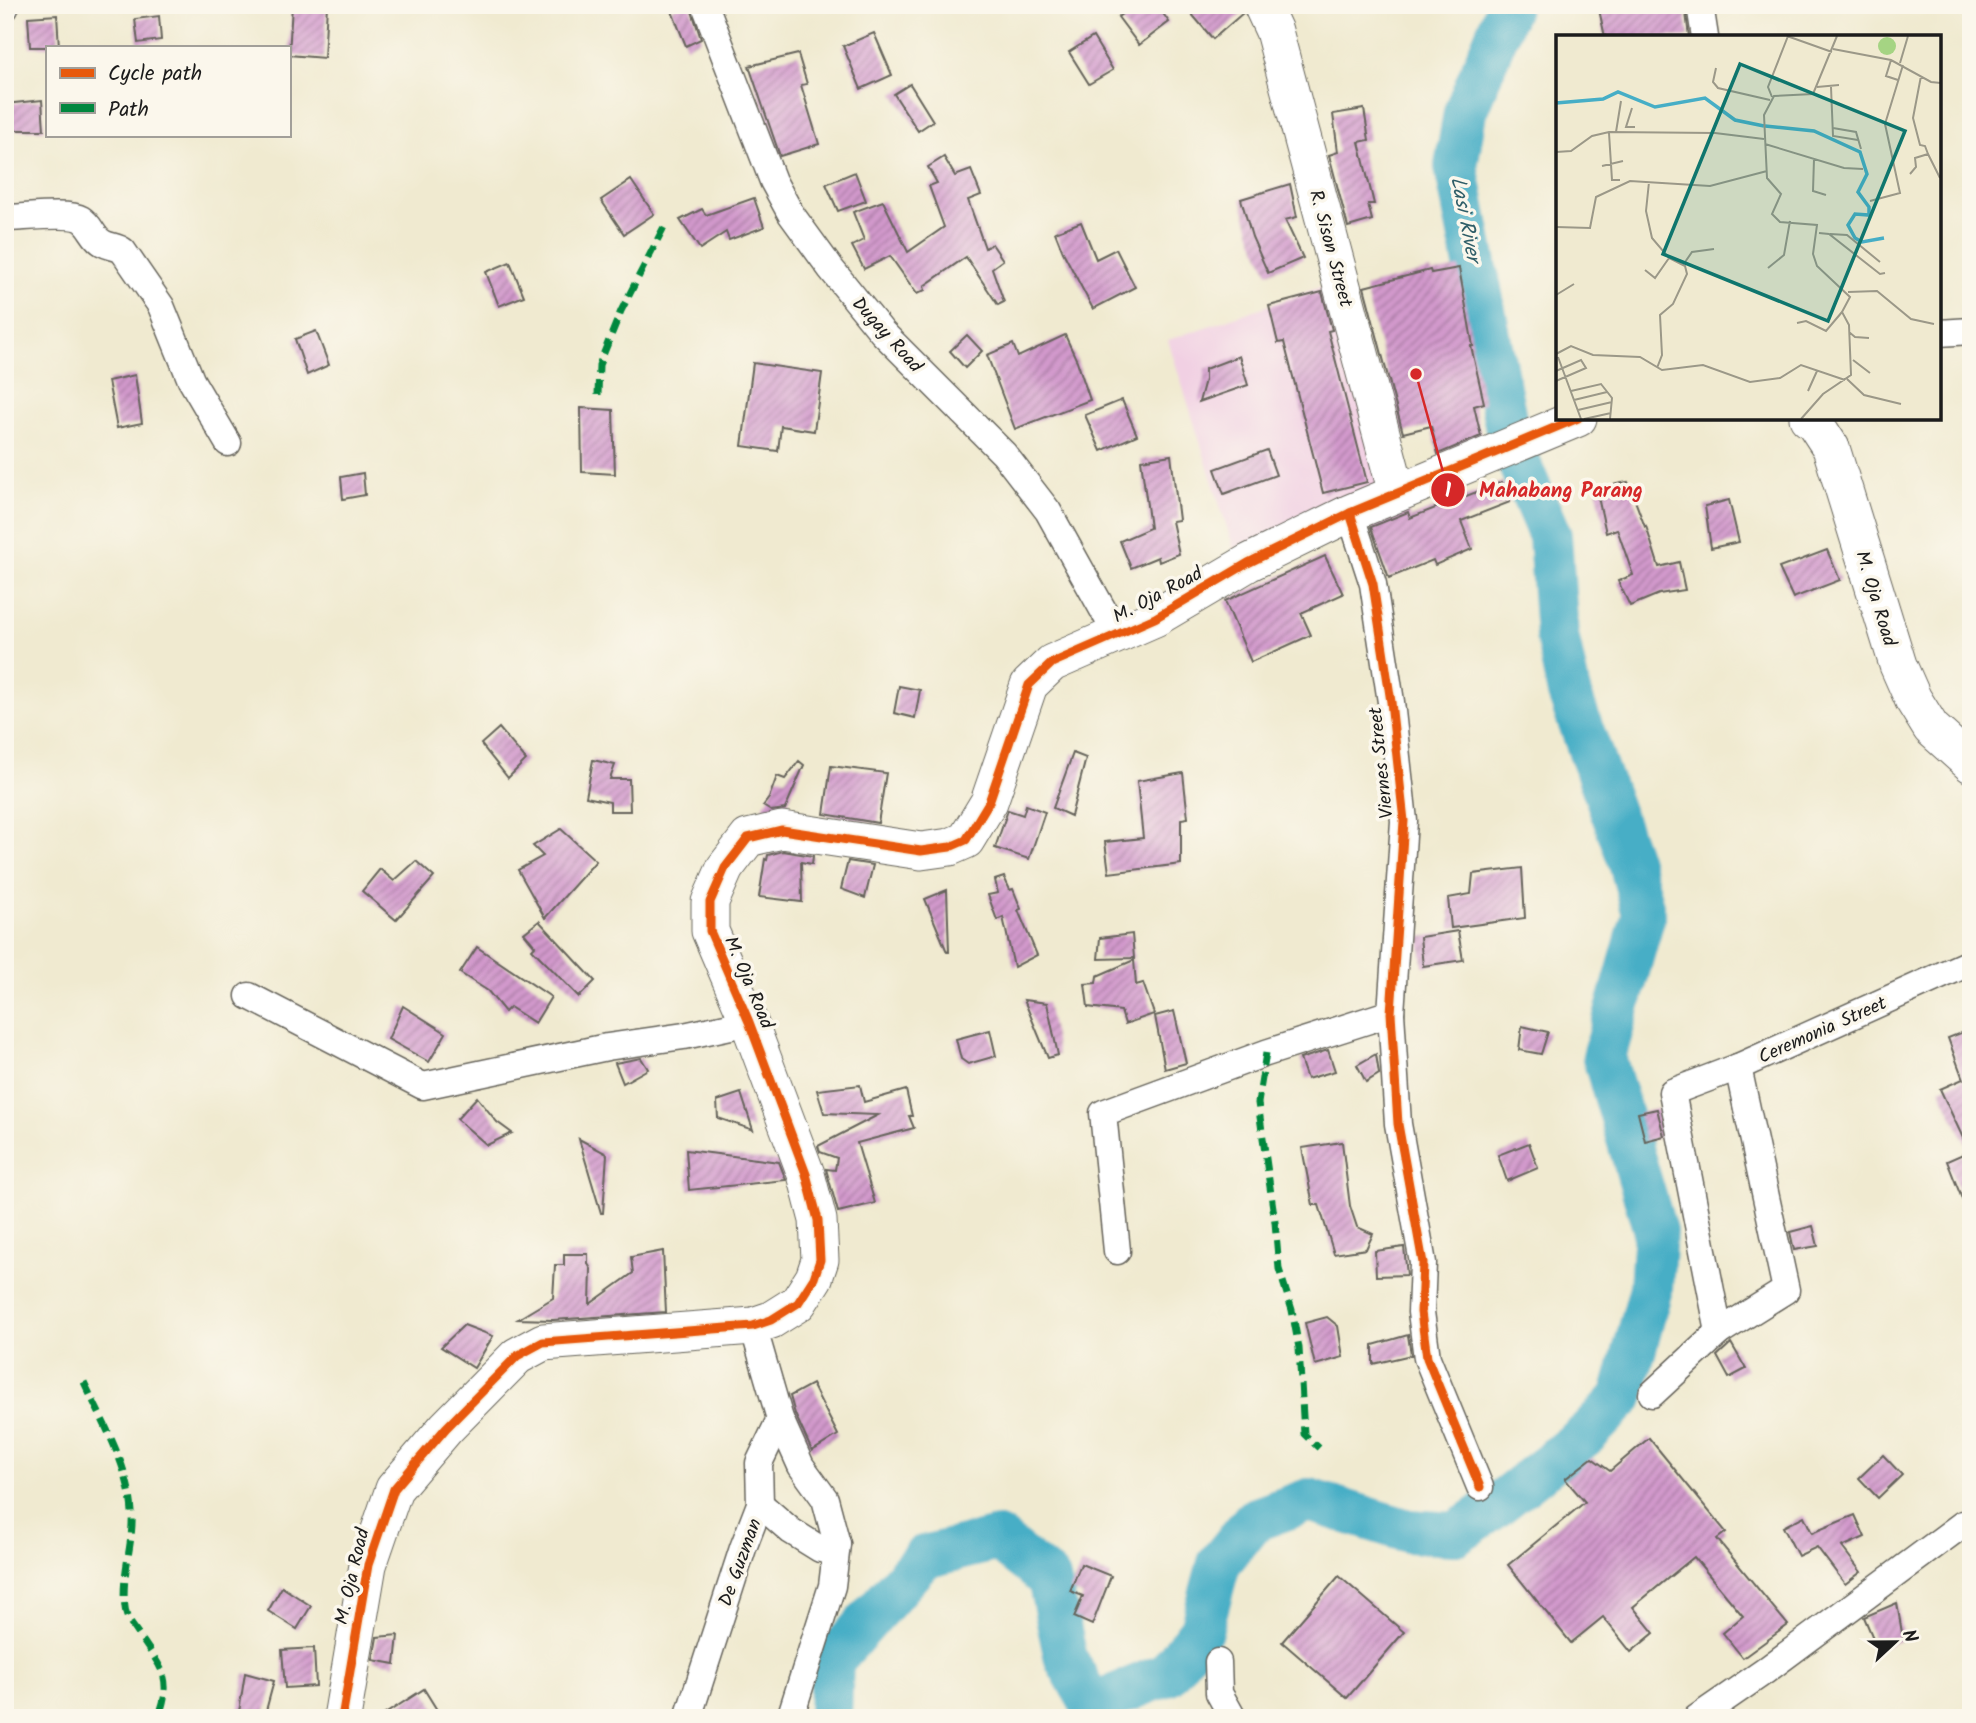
<svg xmlns="http://www.w3.org/2000/svg" width="1976" height="1723" viewBox="0 0 1976 1723" font-family="Kalam,sans-serif">
<defs>
<pattern id="building-hatch" width="6" height="6" patternUnits="userSpaceOnUse" patternTransform="scale(1.75)"><rect width="6" height="6" fill="#d299cc"/><path d="M-1 1l2-2M0 6l6-6M5 7l2-2" fill="none" stroke="#aa7ca5"/></pattern>
</defs>
<rect width="100%" height="100%" fill="#fbf7ec"/>
<filter id="ink" filterUnits="userSpaceOnUse"><feTurbulence type="fractalNoise" baseFrequency=".0143" numOctaves="2"/><feDisplacementMap in="SourceGraphic" scale="14" xChannelSelector="R" yChannelSelector="G"/><feConvolveMatrix kernelMatrix="1 2 1 2 8 2 1 2 1" color-interpolation-filters="sRGB"/></filter>
<filter id="wash" filterUnits="userSpaceOnUse"><feTurbulence type="fractalNoise" baseFrequency=".00686" numOctaves="4" result="noise"/><feDisplacementMap in="SourceGraphic" scale="28" xChannelSelector="R" yChannelSelector="G"/><feGaussianBlur stdDeviation="1.57" result="paint"/><feColorMatrix in="noise" values="0 0 0 0 0 0 0 0 0 0 0 0 0 0 0 0 0 1.4 0 .05"/><feComposite in="paint" operator="in"/></filter>
<g filter="url(#wash)">
<rect width="100%" height="100%" fill="#f0ead0"/>
<!-- built -->
<polygon fill="#f1d0e3" points="1327,285 1382,487 1235,553 1168,340"/>
<g fill="none" stroke-linecap="round" stroke-linejoin="round">
<!-- river -->
<g stroke="#46aec6" stroke-width="44">
<polyline points="1509,5 1465,112 1456,166 1509,439"/>
<polyline points="830,1718 832,1661 924,1557 998,1539 1049,1579 1066,1659 1092,1705 1167,1674 1201,1630 1219,1563 1254,1520 1309,1500 1408,1531 1455,1534 1492,1509 1588,1433 1622,1397 1651,1288 1655,1231 1604,1057 1644,914 1629,859 1569,693 1557,635 1550,536 1514,451"/>
</g>
</g>
<g id="blocks">
<!-- building -->
<g fill="url(#building-hatch)">
<polygon points="292,5 327,5 324,58 289,55"/>
<polygon points="682,5 690,5 701,39 686,46 671,9"/>
<polygon points="1133,5 1157,5 1169,22 1139,45 1118,17"/>
<polygon points="1184,5 1241,5 1243,13 1213,39"/>
<polygon points="1598,5 1685,5 1689,37 1605,37"/>
<polygon points="57,15 59,47 30,47 28,17"/>
<polygon points="159,16 161,40 138,43 135,19"/>
<polygon points="874,33 892,75 861,89 843,46"/>
<polygon points="1093,37 1113,70 1089,84 1069,52"/>
<polygon points="798,54 807,84 801,85 819,144 780,156 749,66"/>
<polygon points="910,84 933,121 918,131 894,94"/>
<polygon points="42,100 44,130 5,130 5,104"/>
<polygon points="1364,109 1369,140 1359,142 1374,204 1368,204 1372,220 1348,227 1329,155 1338,152 1333,114"/>
<polygon points="944,157 955,176 971,170 981,195 968,200 985,248 992,244 1003,260 992,268 1004,302 998,305 966,257 924,286 925,290 917,294 890,256 864,269 852,246 864,240 853,212 883,201 908,252 944,227 929,186 937,183 928,167"/>
<polygon points="855,172 866,201 838,211 826,184"/>
<polygon points="631,180 654,214 624,234 601,200"/>
<polygon points="1290,184 1297,217 1285,220 1303,258 1268,273 1252,237 1241,199"/>
<polygon points="754,198 764,227 729,240 726,232 700,249 680,220 702,209 706,215"/>
<polygon points="1081,222 1096,259 1116,249 1135,287 1093,309 1063,252 1055,232"/>
<polygon points="510,262 524,296 499,306 486,272"/>
<polygon points="1459,268 1473,346 1471,346 1484,403 1474,406 1481,436 1438,454 1431,426 1403,433 1364,287 1430,270 1431,273"/>
<polygon points="1322,292 1332,330 1328,331 1367,482 1323,493 1284,342 1278,343 1269,306"/>
<polygon points="316,331 329,365 307,375 295,339"/>
<polygon points="967,335 982,351 965,368 950,351"/>
<polygon points="1065,335 1077,361 1090,400 1015,429 987,355 1013,344 1018,357"/>
<polygon points="1239,356 1248,385 1199,402 1205,380 1205,369"/>
<polygon points="753,363 822,373 814,431 781,426 778,451 742,446"/>
<polygon points="135,375 142,423 117,428 108,381"/>
<polygon points="1122,400 1137,435 1101,451 1085,415"/>
<polygon points="581,408 613,410 615,474 582,472"/>
<polygon points="1267,450 1276,475 1224,494 1215,469"/>
<polygon points="1171,455 1179,520 1172,521 1179,554 1159,562 1158,557 1131,568 1120,541 1150,528 1141,460"/>
<polygon points="363,473 365,495 343,499 341,477"/>
<polygon points="1502,482 1510,502 1461,521 1472,549 1435,565 1433,560 1389,578 1371,527 1408,512 1410,518"/>
<polygon points="1628,482 1645,527 1646,526 1659,567 1679,562 1685,590 1659,594 1630,606 1618,581 1633,575 1617,529 1606,533 1596,488"/>
<polygon points="1729,500 1739,542 1711,548 1705,506"/>
<polygon points="1827,550 1840,580 1793,598 1779,568"/>
<polygon points="1325,556 1343,594 1301,613 1311,635 1251,662 1225,601"/>
<polygon points="899,686 920,690 915,718 894,713"/>
<polygon points="499,728 526,760 508,778 481,744"/>
<polygon points="1073,753 1086,758 1071,816 1053,808"/>
<polygon points="593,760 615,765 610,779 629,779 630,811 610,811 610,802 586,797"/>
<polygon points="799,761 804,765 785,809 771,811 763,806 769,798 777,776 785,779"/>
<polygon points="831,766 886,773 878,823 824,814"/>
<polygon points="1183,773 1188,818 1181,819 1181,864 1109,873 1105,842 1143,838 1137,781"/>
<polygon points="1026,805 1045,812 1029,859 995,848 1008,810 1023,815"/>
<polygon points="561,829 596,861 545,918 518,870 543,856 533,846"/>
<polygon points="783,851 813,856 812,864 801,862 802,902 759,897 765,859 767,860 768,855"/>
<polygon points="416,861 434,877 396,920 362,891 380,869 394,881"/>
<polygon points="848,861 873,865 865,898 841,889"/>
<polygon points="1522,868 1525,918 1451,928 1448,898 1471,894 1473,874"/>
<polygon points="1004,877 1010,890 1013,889 1021,909 1018,910 1037,955 1014,967 1003,917 997,920 988,895 998,893 995,880"/>
<polygon points="947,890 949,952 947,952 925,899"/>
<polygon points="539,921 595,981 579,997 532,949 535,946 524,933"/>
<polygon points="1458,931 1463,960 1423,966 1420,937"/>
<polygon points="1132,934 1134,958 1098,959 1100,938"/>
<polygon points="477,947 551,997 535,1023 510,1007 505,1012 488,991 460,973"/>
<polygon points="1134,960 1136,985 1143,983 1154,1014 1125,1024 1121,1011 1088,1007 1085,984 1096,983 1097,976"/>
<polygon points="1024,1000 1047,1003 1058,1055 1048,1058"/>
<polygon points="403,1006 446,1033 429,1062 388,1039"/>
<polygon points="1174,1011 1186,1063 1165,1069 1155,1016"/>
<polygon points="1522,1026 1548,1032 1541,1054 1519,1050"/>
<polygon points="1971,1029 1971,1155 1940,1089 1963,1079 1948,1038"/>
<polygon points="990,1030 996,1056 968,1064 961,1059 956,1039"/>
<polygon points="1328,1050 1335,1071 1307,1079 1300,1059"/>
<polygon points="1376,1054 1379,1074 1366,1082 1357,1065"/>
<polygon points="641,1058 648,1069 623,1083 615,1063"/>
<polygon points="860,1085 864,1102 906,1090 912,1116 909,1116 914,1128 857,1143 875,1203 838,1212 826,1169 835,1170 837,1158 820,1152 818,1146 878,1115 824,1113 817,1090"/>
<polygon points="741,1093 753,1130 718,1118 717,1101"/>
<polygon points="477,1097 497,1122 512,1133 487,1145 457,1119"/>
<polygon points="1657,1109 1664,1136 1645,1141 1638,1113"/>
<polygon points="579,1139 607,1154 603,1213 601,1213"/>
<polygon points="1342,1142 1350,1206 1357,1227 1373,1234 1366,1249 1334,1254 1319,1205 1313,1205 1302,1148"/>
<polygon points="1529,1143 1538,1168 1507,1181 1498,1155"/>
<polygon points="686,1150 779,1162 786,1180 689,1190"/>
<polygon points="1965,1153 1971,1169 1970,1219 1947,1161"/>
<polygon points="1813,1226 1818,1246 1794,1250 1790,1232"/>
<polygon points="1404,1247 1407,1275 1376,1276 1375,1251"/>
<polygon points="663,1251 666,1312 553,1320 518,1319 553,1298 555,1265 564,1265 564,1254 588,1254 588,1264 591,1269 590,1304 633,1273 631,1257"/>
<polygon points="1327,1317 1338,1326 1343,1357 1315,1365 1305,1323"/>
<polygon points="464,1325 493,1336 474,1368 441,1347"/>
<polygon points="1408,1335 1411,1355 1373,1364 1373,1345"/>
<polygon points="1731,1343 1746,1369 1729,1378 1717,1356"/>
<polygon points="812,1384 838,1435 812,1451 795,1414 790,1396"/>
<polygon points="1649,1438 1726,1532 1717,1539 1788,1625 1743,1658 1723,1633 1743,1616 1694,1557 1633,1607 1654,1633 1631,1652 1603,1617 1571,1643 1508,1565 1585,1502 1565,1479 1592,1458 1610,1471"/>
<polygon points="1883,1455 1902,1475 1878,1498 1859,1478"/>
<polygon points="1855,1515 1865,1537 1842,1547 1861,1572 1845,1584 1817,1547 1798,1556 1783,1527 1804,1516 1812,1533"/>
<polygon points="1081,1564 1111,1576 1092,1625 1074,1617 1083,1596 1070,1591"/>
<polygon points="1339,1576 1404,1632 1347,1698 1282,1642"/>
<polygon points="282,1587 311,1606 297,1629 268,1611"/>
<polygon points="1897,1603 1903,1639 1878,1650 1864,1617"/>
<polygon points="398,1635 395,1664 373,1660 377,1637"/>
<polygon points="314,1648 316,1686 285,1688 282,1650"/>
<polygon points="245,1673 274,1681 264,1718 239,1712"/>
<polygon points="424,1689 442,1718 379,1718"/>
</g>
</g>
</g>
<g filter="url(#ink)">
<use href="#blocks" fill-opacity="0" stroke="#66645b" stroke-width="2"/>
<g fill="none" stroke-linecap="round" stroke-linejoin="round">
<!-- street casing -->
<g stroke="#66645b" stroke-width="29">
<g id="street">
<polyline points="705,5 773,181 791,214 831,269 882,332 1004,454 1048,511 1117,635"/>
<polyline points="1700,5 1705,37"/>
<polyline points="5,8 6,5"/>
<path d="M 5,218 C 22,218 69,212 81,219 C 91,225 93,238 103,243 C 110,247 117,246 123,251 L 161,306 L 191,380 L 228,443"/>
<polyline points="1939,333 1971,331"/>
<polyline points="1350,513 1373,584 1391,702 1404,821 1391,1013 1398,1124 1423,1263 1421,1312 1427,1358 1480,1487"/>
<polyline points="249,996 423,1086 607,1047 684,1036 749,1022"/>
<polyline points="1117,1251 1103,1113 1266,1053 1391,1013"/>
<polyline points="1719,1332 1672,1092 1738,1067 1971,962"/>
<polyline points="1652,1394 1719,1332 1786,1290 1738,1067"/>
<polyline points="780,1419 801,1466 825,1499 837,1544 832,1586 790,1718"/>
<polyline points="760,1504 791,1531 820,1549 837,1544"/>
<polyline points="1218,1662 1219,1693 1233,1718"/>
<polyline points="688,1718 743,1548 760,1504 759,1463 780,1419 753,1326"/>
<polyline points="1697,1718 1765,1671 1963,1524 1971,1523"/>
</g>
</g>
<!-- secondary casing -->
<g stroke="#66645b" stroke-width="39">
<g id="secondary">
<polyline points="1262,5 1274,31 1397,493"/>
<polyline points="1808,418 1814,422 1831,448 1898,665 1913,699 1931,728 1971,764"/>
<polyline points="342,1718 368,1565 394,1489 446,1428 517,1356 543,1342 753,1326 771,1320 798,1303 814,1278 820,1260 818,1220 806,1174 749,1022 710,931 710,902 725,868 748,838 782,830 921,851 950,847 966,840 989,802 1029,685 1052,663 1155,618 1248,563 1350,513 1578,418"/>
</g>
</g>
<!-- street -->
<use href="#street" stroke="#fff" stroke-width="26"/>
<!-- secondary -->
<use href="#secondary" stroke="#fff" stroke-width="37"/>
<!-- quiet -->
<g stroke="#00873e" stroke-width="7" stroke-dasharray="14 7" stroke-linecap="butt">
<polyline points="598,395 599,365 621,311 666,223"/>
<polyline points="1266,1053 1258,1103 1275,1222 1279,1269 1292,1310 1299,1348 1304,1434 1319,1448"/>
<path d="M 84,1382 C 103,1423 129,1466 132,1512 C 134,1545 119,1580 126,1613 C 127,1619 133,1626 137,1632 C 159,1666 175,1675 158,1718"/>
</g>
<!-- cycleway casing -->
<g stroke="#fbf7ec" stroke-width="13">
<g id="cycleway">
<polyline points="1350,513 1373,584 1391,702 1404,821 1391,1013 1398,1124 1423,1263 1421,1312 1427,1358 1480,1487"/>
<polyline points="342,1718 368,1565 394,1489 446,1428 517,1356 543,1342 753,1326 771,1320 798,1303 814,1278 820,1260 818,1220 806,1174 749,1022 710,931 710,902 725,868 748,838 782,830 921,851 950,847 966,840 989,802 1029,685 1052,663 1155,618 1248,563 1350,513 1578,418"/>
</g>
</g>
<!-- cycleway -->
<use href="#cycleway" stroke="#e8590c" stroke-width="9"/>
</g>
</g>
<g text-anchor="middle" stroke-width="7" stroke-linejoin="round" paint-order="stroke">
<!-- street labels -->
<g font-size="19" fill="#1c1c1c" stroke="#fbf7ec">
<text transform="translate(1332 248) rotate(75)" y="7">R. Sison Street</text>
<text transform="translate(888 334) rotate(48)" y="7">Dugay Road</text>
<text transform="translate(1157 594) rotate(-28)" y="7">M. Oja Road</text>
<text transform="translate(1877 598) rotate(73)" y="7">M. Oja Road</text>
<text transform="translate(1380 763) rotate(-96)" y="7">Viernes Street</text>
<text transform="translate(750 982) rotate(67)" y="7">M. Oja Road</text>
<text transform="translate(1822 1029) rotate(-24)" y="7">Ceremonia Street</text>
<text transform="translate(739 1562) rotate(-70)" y="7">De Guzman</text>
<text transform="translate(351 1576) rotate(-77)" y="7">M. Oja Road</text>
</g>
<!-- water labels -->
<g font-size="21" font-style="italic" fill="#2f5e68" stroke="#fbf7ec">
<text transform="translate(1466 219) rotate(79)" y="7">Lasi River</text>
</g>
</g>
<!-- overview -->
<g transform="translate(1556 35)">
<rect width="385" height="385" fill="#f0ead0"/>
<path d="M322 11a9 9 0 1 1 18 0a9 9 0 1 1-18 0Z" fill="#a5d483"/>
<path fill="none" stroke="#46aec6" stroke-width="3.5" d="M 0,68 L 47,64 L 62,57 L 99,72 L 149,63 L 179,85 L 208,91M 209,91 L 258,96 L 304,117 L 311,139 L 302,157 L 313,172 L 313,180 L 299,179 L 292,190 L 299,203 L 306,207 L 328,203"/>
<path fill="none" stroke="#9b9888" stroke-width="2" d="M 231,1 L 276,17M 277,14 L 335,25 L 375,47 L 385,48M 335,25 L 330,41 L 342,45M 344,28 L 352,1M 160,33 L 157,47 L 162,53 L 214,65M 261,52 L 283,50M 275,52 L 277,101 L 302,105M 216,62 L 212,52 L 232,1M 76,73 L 70,92 L 79,92M 277,93 L 300,97 L 305,114M 60,97 L 65,66M 53,98 L 56,145 L 64,145M 209,109 L 288,133 L 307,134M 0,117 L 15,116 L 36,101 L 53,97 L 159,98 L 208,104M 372,119 L 384,143M 258,124 L 257,156 L 270,160M 46,131 L 67,126M 354,139 L 360,132 L 359,123 L 372,119 L 369,111 L 364,110 L 357,83 L 365,41M 93,147 L 90,176 L 96,203 L 113,223 L 129,231 L 131,239 L 117,269 L 104,280 L 106,320 L 101,333M 314,166 L 344,158 L 329,89 L 347,30M 0,192 L 34,193 L 40,162 L 74,146 L 154,151 L 211,136M 263,198 L 273,199 L 324,239 L 329,238M 274,199 L 291,200 L 324,227M 127,230 L 136,217 L 158,214M 212,233 L 228,220 L 234,186M 89,235 L 99,243 L 113,223M 292,257 L 321,256 L 355,284 L 378,289M 0,260 L 18,249M 241,288 L 250,286 L 270,296 L 286,277M 293,297 L 299,302 L 313,303M 0,319 L 15,311 L 37,320 L 84,322 L 106,335 L 147,330 L 194,347 L 224,343 L 245,330 L 289,345M 2,322 L 25,384M 297,325 L 314,338M 0,336 L 25,325 L 30,333 L 0,346M 291,344 L 308,360 L 345,369M 15,356 L 45,349 L 56,363 L 54,384M 252,356 L 261,336M 18,365 L 51,357M 22,375 L 56,367M 28,384 L 55,378M 245,384 L 267,359 L 295,340 L 293,290 L 286,277 L 294,262 L 261,231 L 257,219 L 261,190 L 224,187 L 216,179 L 225,159 L 211,143 L 208,80 L 218,61 L 257,59 L 281,1"/>
<path fill="#0f766e" fill-opacity="0.15" stroke="#0f766e" stroke-width="3.5" d="M 184,29 L 349,96 L 272,286 L 107,219 Z"/>
<rect width="385" height="385" fill="none" stroke="#1c1c1c" stroke-width="3.5"/>
</g>
<!-- callouts -->
<path fill="none" stroke="#d62828" stroke-width="2.5" d="M1416 374L1448 490"/>
<g fill="#d62828" stroke="#fbf7ec" stroke-width="2.5">
<circle cx="1416" cy="374" r="7"/>
<circle cx="1448" cy="490" r="18"/>
</g>
<g font-size="21" text-anchor="middle" font-weight="bold" fill="#fff">
<text x="1448" y="497">1</text>
</g>
<g font-size="21" text-anchor="middle" font-weight="bold" fill="#d62828" stroke="#fbf7ec" stroke-width="7" stroke-linejoin="round" paint-order="stroke">
<text x="1561" y="497">Mahabang Parang</text>
</g>
<!-- margin -->
<rect width="1976" height="1723" fill="none" stroke="#fbf7ec" stroke-width="28"/>
<!-- legend -->
<rect x="46" y="46" width="245" height="91" fill="#fbf7ec" stroke="#a29f99" stroke-width="2"/>
<rect x="60" y="68" width="35" height="10" fill="#e8590c" stroke="#a29f99" stroke-width="2"/>
<text x="108" y="80" font-size="21" fill="#1c1c1c">Cycle path</text>
<rect x="60" y="103" width="35" height="10" fill="#00873e" stroke="#a29f99" stroke-width="2"/>
<text x="108" y="116" font-size="21" fill="#1c1c1c">Path</text>
<!-- north arrow -->
<g transform="translate(1895 1642) rotate(68)" stroke="#fbf7ec" stroke-width="5" paint-order="stroke">
<path d="M0-5L12 26L0 18L-12 26Z" fill="#1c1c1c"/>
<text y="-10" font-size="19" font-weight="bold" text-anchor="middle" fill="#1c1c1c">N</text>
</g>
</svg>
